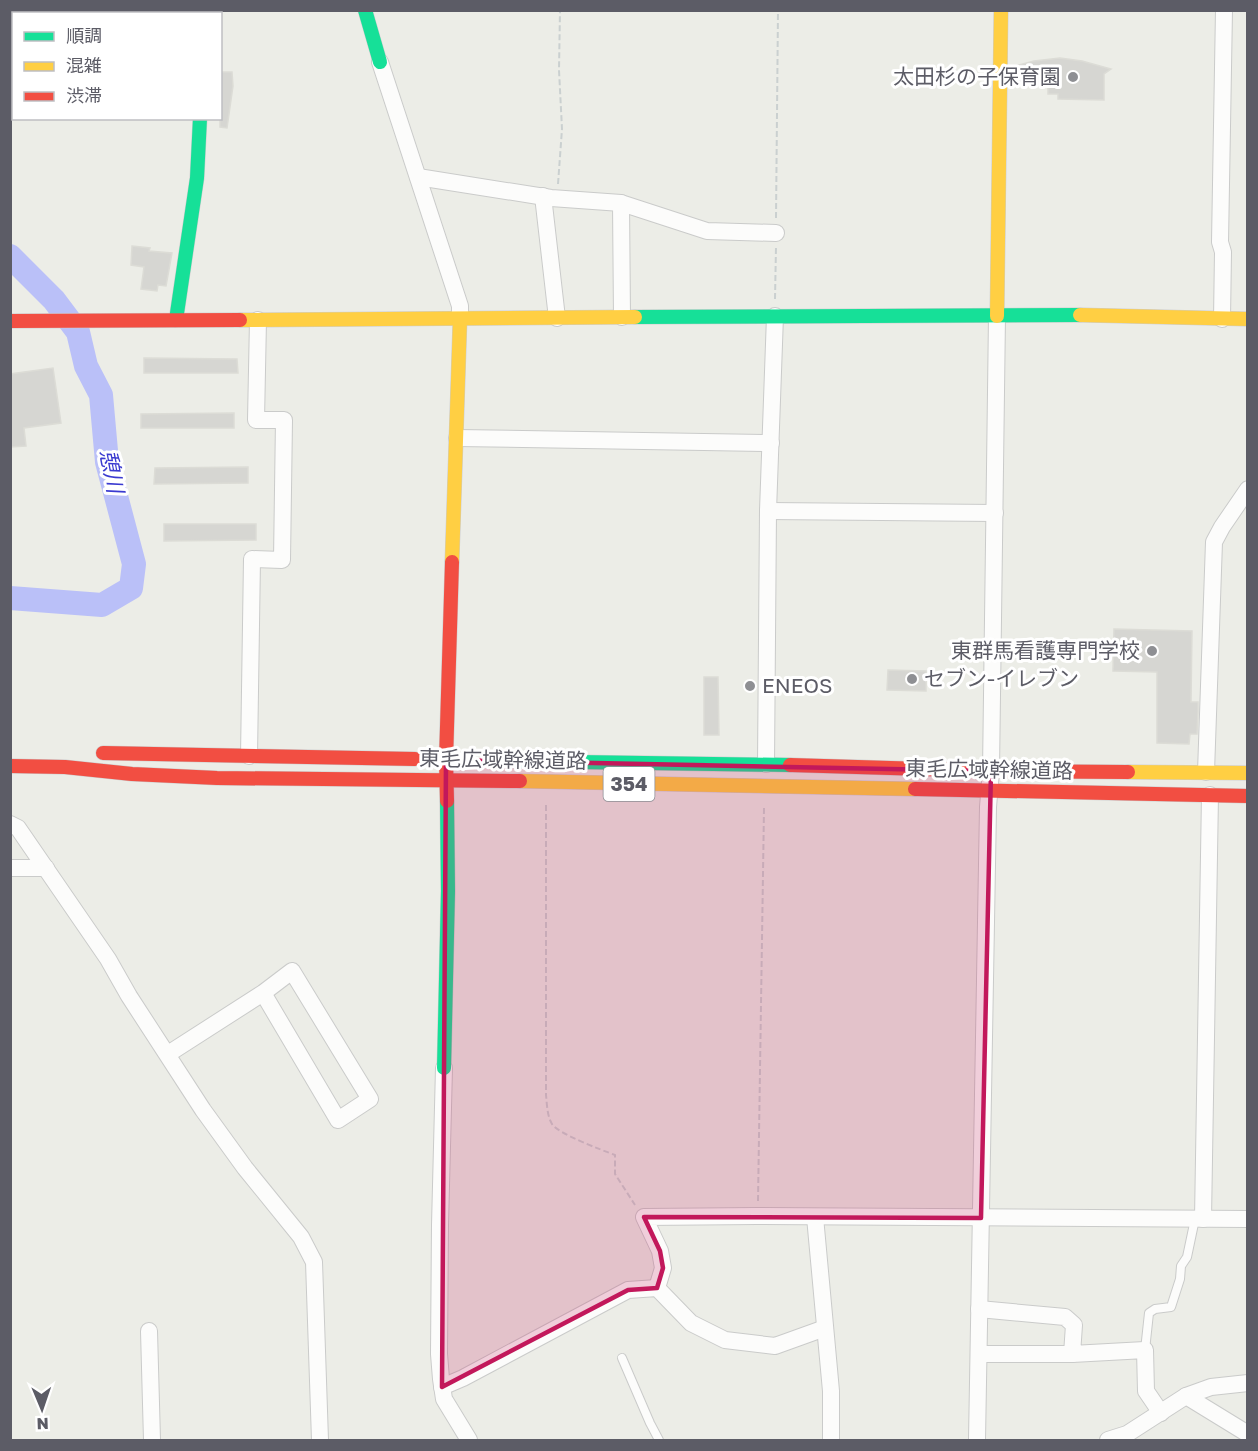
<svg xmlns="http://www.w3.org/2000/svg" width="1258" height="1451" viewBox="0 0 1258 1451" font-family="'Golos Text','Noto Sans JP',sans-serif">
<rect width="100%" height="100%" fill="#ecede7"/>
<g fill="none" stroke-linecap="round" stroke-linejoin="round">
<!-- river -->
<polyline stroke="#bac0f8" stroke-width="24" points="10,256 54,300 78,332 86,366 101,395 107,462 134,564 131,588 102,605 10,598"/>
</g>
<!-- building -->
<g fill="#d6d6d2" stroke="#dcdcd6" stroke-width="1.5">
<polygon points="1060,58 1082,61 1111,69 1104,74 1104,100 1058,99 1058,94 1048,94 1048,84 1014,83 1015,66 1034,61"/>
<polygon points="220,72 232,72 233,86 227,128 220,127"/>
<polygon points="132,246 150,248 149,251 172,253 166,286 158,285 157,291 141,289 144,267 131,265"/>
<polygon points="144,358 237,359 238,373 144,373"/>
<polygon points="53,368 61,423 24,428 26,446 10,447 10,374"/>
<polygon points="234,413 234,428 141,428 141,414"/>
<polygon points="248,467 248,483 154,484 155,468"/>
<polygon points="164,524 256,524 256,540 164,541"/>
<polygon points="1114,629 1192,631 1191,702 1198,702 1198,712 1197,734 1190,734 1189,744 1157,743 1157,672 1113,671"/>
<polygon points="888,670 926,671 926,691 887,690"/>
<polygon points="704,677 718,677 719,735 704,735"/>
</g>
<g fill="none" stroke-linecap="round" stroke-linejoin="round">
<!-- lane casing -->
<g stroke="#cacbca" stroke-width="10">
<g id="lane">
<polyline points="1145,1350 1149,1313 1155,1309 1171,1307 1180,1279 1181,1266 1187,1257 1195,1219"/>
<polyline points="622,1358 650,1423 659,1440"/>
</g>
</g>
<!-- street casing -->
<g stroke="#cacbca" stroke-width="18">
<g id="street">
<polyline points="380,62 460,306 460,319"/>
<polyline points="418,177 551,198 621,203 622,317"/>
<polyline points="543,196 557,318"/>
<polyline points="621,203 707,231 776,233"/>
<polyline points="1222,319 1223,252 1220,242 1224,10"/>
<polyline points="457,438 771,443"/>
<polyline points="768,511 995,513"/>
<polyline points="249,756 252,559 282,560 284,420 256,420 258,320"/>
<polyline points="766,764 768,511 775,316"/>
<polyline points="1206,772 1214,542 1222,527 1248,489"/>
<polyline points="10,824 18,828 108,959 129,996 203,1110 245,1168 301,1237 314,1262 320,1440"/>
<polyline points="10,868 46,868"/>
<polyline points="168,1054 263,993 292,971 370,1099 338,1120 263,993"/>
<polyline points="444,1068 440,1225 439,1354 441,1379 444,1399 469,1440"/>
<polyline points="815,1217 831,1391 831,1440"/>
<polyline points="1203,1219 1210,795"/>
<polyline points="657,1288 663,1268 660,1251 644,1217 757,1216 1248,1219"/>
<polyline points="979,1309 1065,1317 1074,1325 1072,1354 1145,1350 1146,1391 1161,1413"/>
<polyline points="149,1331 152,1440"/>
<polyline points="979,1354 1072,1354"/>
<polyline points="442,1387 463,1378 628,1290 657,1288 691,1323 725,1340 775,1346 825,1328"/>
<polyline points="1186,1396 1248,1434"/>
<polyline points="977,1440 988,807 991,771 997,316"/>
<polyline points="1108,1440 1127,1434 1186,1396 1211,1387 1248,1383"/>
</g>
</g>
<!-- fast casing -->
<g stroke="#cccccd" stroke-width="15">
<g id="fast">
<polyline points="150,10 152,14"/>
<polyline points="365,10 380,62"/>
<polyline points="635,317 1080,315"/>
<polyline points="176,320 197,178 200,118"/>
<polyline points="502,761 790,765"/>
<polyline points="444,1068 448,891 447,801"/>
</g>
</g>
<!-- slow casing -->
<g stroke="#cccccd" stroke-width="15">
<g id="slow">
<polyline points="1080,315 1248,319"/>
<polyline points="997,316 1001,10"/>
<polyline points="240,320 635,317"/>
<polyline points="452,562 460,319"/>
<polyline points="1128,772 1248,773"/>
<polyline points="520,781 915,789"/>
</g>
</g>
<!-- jam casing -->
<g stroke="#cccccd" stroke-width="15">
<g id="jam">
<polyline points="10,321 240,320"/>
<polyline points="103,753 415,759"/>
<polyline points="790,765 991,771 1128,772"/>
<polyline points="10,766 65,767 132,774 217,778 520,781"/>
<polyline points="915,789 1248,796"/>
<polyline points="447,801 446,760 452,562"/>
</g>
</g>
<!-- path -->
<g stroke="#cad0d0" stroke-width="2" stroke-dasharray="6 3" stroke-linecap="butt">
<polyline points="558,184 562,129 559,70 560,10"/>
<polyline points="776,218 778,10"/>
<polyline points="775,299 776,247"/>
<path d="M 546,805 L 546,1095 C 547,1104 547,1116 552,1124 C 558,1134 602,1150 615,1155 L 615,1174 L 635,1205"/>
<polyline points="758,1201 764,808"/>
</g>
<!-- lane -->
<use href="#lane" stroke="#fcfcfb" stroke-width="8"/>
<!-- street -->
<use href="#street" stroke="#fcfcfb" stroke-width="16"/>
<!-- fast -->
<use href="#fast" stroke="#16e098" stroke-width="14"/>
<!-- slow -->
<use href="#slow" stroke="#ffcf43" stroke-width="14"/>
<!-- jam -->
<use href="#jam" stroke="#f24e42" stroke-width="14"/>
</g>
<!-- marked area -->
<path fill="#c2185b" fill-opacity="0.2" stroke="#c2185b" stroke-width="4.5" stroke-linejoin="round" d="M 446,760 L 991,771 L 981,1218 L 644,1217 L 660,1251 L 663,1268 L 657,1288 L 628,1290 L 442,1387 Z"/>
<!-- markers -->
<g fill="#8e8f93" stroke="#fff" stroke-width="2">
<circle cx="1073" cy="77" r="6"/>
<circle cx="1152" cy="651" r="6"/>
<circle cx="912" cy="679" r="6"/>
<circle cx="750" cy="686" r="6"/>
</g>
<g text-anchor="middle" stroke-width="6" stroke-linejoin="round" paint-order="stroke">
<!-- shield labels -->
<rect fill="#fff" stroke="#8d8d94" stroke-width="1.5" x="603.5" y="767" width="51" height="34" rx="4.5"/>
<g font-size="20" font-weight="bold" fill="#5c5c66">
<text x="629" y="791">354</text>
</g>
<!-- poi labels -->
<g font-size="21" fill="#5c5c66" stroke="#fff" text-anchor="end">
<text x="1061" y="84">太田杉の子保育園</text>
<text x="1140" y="658">東群馬看護専門学校</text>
<text x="924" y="686" text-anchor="start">セブン-イレブン</text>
<text x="762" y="693" text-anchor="start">ENEOS</text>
</g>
<!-- street labels -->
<g font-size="21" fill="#5c5c66" stroke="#fff">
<text transform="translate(503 760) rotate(1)" y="7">東毛広域幹線道路</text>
<text transform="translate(989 770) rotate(1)" y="7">東毛広域幹線道路</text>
</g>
<!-- water labels -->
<g font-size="22" font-style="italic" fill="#3a3ad0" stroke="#fff">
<text transform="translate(112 471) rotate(79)" y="8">憩川</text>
</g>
</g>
<!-- border -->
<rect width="1258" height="1451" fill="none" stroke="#5c5c66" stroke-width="24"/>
<!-- legend -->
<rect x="12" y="12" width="210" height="108" fill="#ffffff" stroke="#bebec2" stroke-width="1.5"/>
<rect x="24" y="32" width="30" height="9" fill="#16e098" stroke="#bebec2" stroke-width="1.5"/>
<text x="66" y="42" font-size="18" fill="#5c5c66">順調</text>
<rect x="24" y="62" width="30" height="9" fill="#ffcf43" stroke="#bebec2" stroke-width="1.5"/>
<text x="66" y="72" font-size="18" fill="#5c5c66">混雑</text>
<rect x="24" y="92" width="30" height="9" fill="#f24e42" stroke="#bebec2" stroke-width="1.5"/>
<text x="66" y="102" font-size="18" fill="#5c5c66">渋滞</text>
<!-- north arrow -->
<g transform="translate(42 1409) rotate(178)" stroke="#ffffff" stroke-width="4.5" paint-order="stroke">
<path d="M0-4.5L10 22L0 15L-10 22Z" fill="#5c5c66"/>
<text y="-9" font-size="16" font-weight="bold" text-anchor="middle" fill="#5c5c66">N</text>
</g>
</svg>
